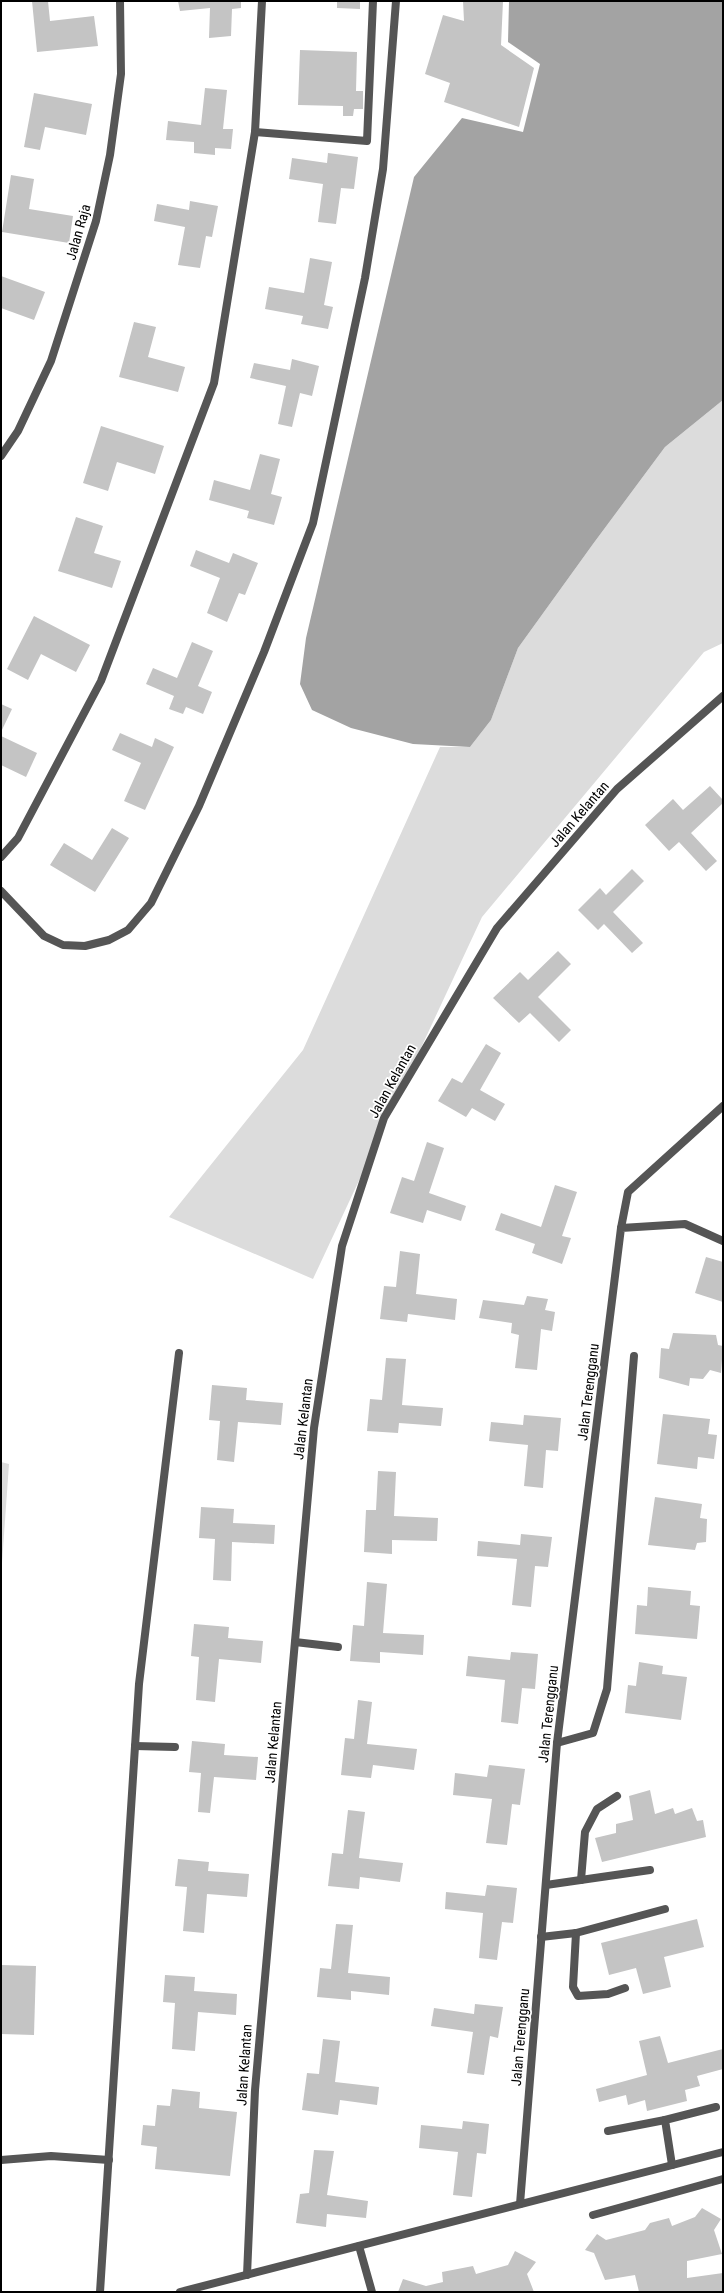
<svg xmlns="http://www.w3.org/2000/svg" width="724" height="2293" viewBox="0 0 724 2293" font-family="'Roboto Condensed',sans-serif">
<rect width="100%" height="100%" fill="#fff"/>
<!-- green -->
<g fill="#dcdcdc">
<polygon points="723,400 723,643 704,652 482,917 313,1279 169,1217 303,1050 440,747 470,747 491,720 518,648 593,544 665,447"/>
<polygon points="1,1462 9,1464 1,1577"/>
</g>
<!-- water -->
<polygon fill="#a3a3a3" points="509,1 723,1 723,400 665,447 593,544 518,648 491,720 470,747 413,744 351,728 312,710 300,684 306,638 414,177 462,118 523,132 540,64 508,42"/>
<!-- building -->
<g fill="#c4c4c4">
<polygon points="32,1 48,1 50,21 94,16 98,46 37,52"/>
<polygon points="178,1 241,1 241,8 232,9 231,36 209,38 210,8 180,11"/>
<polygon points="337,1 360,1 360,9 337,8"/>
<polygon points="463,1 503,1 501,45 534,68 519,127 444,102 450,83 425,74 443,15 464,21"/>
<polygon points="300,50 357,52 356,91 363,91 363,109 354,109 353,116 343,116 343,106 298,105"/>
<polygon points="205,88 227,90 223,129 233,129 231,149 215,148 215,155 194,153 194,142 166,140 168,121 201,125"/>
<polygon points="34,93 92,104 86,135 45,127 40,150 24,147"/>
<polygon points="328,153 358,157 354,189 341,188 336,224 318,222 323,184 289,179 292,158 327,163"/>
<polygon points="11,175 34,179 29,209 73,216 69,243 2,232"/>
<polygon points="190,201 218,206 212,237 206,236 200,268 178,265 185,227 154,221 157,204 189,210"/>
<polygon points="310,258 332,262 324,305 333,307 328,329 301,324 303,316 265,309 269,287 304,293"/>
<polygon points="1,276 45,292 34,320 1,308"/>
<polygon points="134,322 156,327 148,357 185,367 178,392 119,377"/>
<polygon points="292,359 319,366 312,396 300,393 292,427 278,424 286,386 250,378 254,363 290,370"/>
<polygon points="101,426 164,446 155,474 117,462 108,491 83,483"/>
<polygon points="260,454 280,459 271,494 282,497 274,525 247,518 249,511 209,500 214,480 250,490"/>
<polygon points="76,517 103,526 94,553 121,561 112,588 58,571"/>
<polygon points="196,550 229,563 233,553 258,563 245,595 239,593 227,622 207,613 220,578 190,566"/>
<polygon points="34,616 90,645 76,672 41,654 28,680 7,669"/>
<polygon points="192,642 213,651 198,686 212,692 203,714 186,707 183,714 169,709 174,696 146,684 153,668 177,678"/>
<polygon points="1,704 12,709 1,732"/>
<polygon points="120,733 152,747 155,738 174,747 145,810 124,801 141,763 112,750"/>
<polygon points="1,736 37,753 26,777 1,765"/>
<polygon points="710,786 723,800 723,803 691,833 717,861 706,871 679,842 669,851 645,825 673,799 683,810"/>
<polygon points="112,828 129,838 95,892 50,865 64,843 92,860"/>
<polygon points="632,869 644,881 613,912 643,943 632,953 604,924 598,930 578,910 600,888 606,895"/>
<polygon points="558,951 571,964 538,997 571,1030 559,1042 530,1013 519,1023 493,998 520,972 528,980"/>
<polygon points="486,1044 501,1053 480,1090 505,1104 495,1121 472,1108 466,1117 438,1101 452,1078 462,1083"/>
<polygon points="427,1142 444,1148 429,1193 466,1206 461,1221 427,1210 423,1223 390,1213 402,1177 414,1181"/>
<polygon points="555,1185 577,1192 562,1236 571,1238 562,1264 532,1253 535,1244 495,1230 501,1213 541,1227"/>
<polygon points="400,1251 420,1254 416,1294 457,1299 455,1320 408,1314 407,1322 380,1319 384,1286 396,1287"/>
<polygon points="706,1257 723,1262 723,1302 695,1293"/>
<polygon points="527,1296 548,1299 545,1310 555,1312 552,1331 541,1329 537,1370 515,1368 519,1335 511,1333 512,1323 479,1318 483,1300 524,1305"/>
<polygon points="673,1333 716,1335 718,1345 723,1346 721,1373 710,1370 703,1379 690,1378 689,1386 659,1378 661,1348 669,1349"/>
<polygon points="386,1358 406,1359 402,1405 443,1408 441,1426 399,1423 398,1433 367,1431 370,1399 382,1400"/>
<polygon points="212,1385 247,1388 246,1400 283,1403 281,1425 238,1422 234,1462 217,1460 220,1421 209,1420"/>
<polygon points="663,1414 710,1419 708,1434 717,1435 714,1459 698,1457 697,1469 657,1464"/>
<polygon points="524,1415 561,1418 558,1451 546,1450 543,1488 524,1486 528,1445 489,1441 491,1422 523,1425"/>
<polygon points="378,1471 396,1472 394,1516 438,1518 437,1541 392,1540 392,1554 364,1552 366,1510 376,1510"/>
<polygon points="655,1497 702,1504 700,1518 707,1519 706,1542 697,1543 695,1550 648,1545"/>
<polygon points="201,1507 234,1509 233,1523 275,1525 274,1544 232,1542 231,1581 213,1580 215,1539 199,1538"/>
<polygon points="521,1534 552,1537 548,1567 535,1566 531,1607 512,1605 517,1559 477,1556 478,1541 520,1545"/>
<polygon points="367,1582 387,1584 383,1633 424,1635 423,1655 380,1652 380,1663 350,1661 353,1625 364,1626"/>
<polygon points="648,1587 691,1591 690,1605 700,1606 697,1639 635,1634 637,1605 647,1606"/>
<polygon points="194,1624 229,1627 228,1638 263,1641 261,1663 219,1659 215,1702 196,1700 199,1657 191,1656"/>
<polygon points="511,1652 538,1654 535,1689 522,1688 518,1724 501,1722 505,1680 466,1676 468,1656 510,1660"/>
<polygon points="639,1662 663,1666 662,1674 687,1677 681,1720 625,1713 628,1685 636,1686"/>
<polygon points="358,1700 372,1702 367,1744 417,1749 414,1770 373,1765 371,1778 341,1775 345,1738 354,1739"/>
<polygon points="192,1741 225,1744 224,1755 258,1757 256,1780 214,1777 210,1813 198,1812 201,1773 189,1772"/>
<polygon points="489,1765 525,1769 520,1805 512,1804 507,1845 486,1843 492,1799 453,1795 455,1773 487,1777"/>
<polygon points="650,1790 655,1814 673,1808 675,1814 692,1808 697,1821 703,1820 706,1837 602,1862 595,1838 616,1833 616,1824 633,1820 629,1796"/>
<polygon points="348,1810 365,1812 359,1858 403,1863 400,1882 360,1877 359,1889 328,1886 332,1853 343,1854"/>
<polygon points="178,1859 209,1862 208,1871 249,1874 247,1897 207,1894 204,1933 183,1931 187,1887 175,1886"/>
<polygon points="487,1885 517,1888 513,1923 502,1922 497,1960 479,1958 483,1913 445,1909 446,1892 485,1896"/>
<polygon points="697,1919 704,1947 664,1957 671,1987 643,1994 636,1968 609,1975 601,1943"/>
<polygon points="336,1924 353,1925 348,1973 390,1977 389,1995 351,1991 351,2000 317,1997 320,1968 331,1969"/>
<polygon points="1,1965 36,1966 34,2035 1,2034"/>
<polygon points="165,1975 195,1977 194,1991 237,1994 236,2015 198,2012 195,2051 172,2049 175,2003 163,2002"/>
<polygon points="475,2004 503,2007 498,2038 490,2036 484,2075 467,2073 473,2032 431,2026 434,2008 474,2014"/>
<polygon points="660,2036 668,2063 723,2049 723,2069 697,2076 700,2086 685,2090 687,2101 647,2111 645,2100 628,2105 626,2095 599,2102 596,2089 647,2075 639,2041"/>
<polygon points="323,2039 340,2041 335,2082 379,2087 377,2105 340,2100 338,2115 302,2110 307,2073 319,2074"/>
<polygon points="172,2089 200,2092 199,2108 237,2112 230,2176 155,2169 157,2147 141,2145 143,2125 155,2126 157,2105 170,2106"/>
<polygon points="463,2121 489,2124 486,2154 477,2153 472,2197 453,2195 458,2152 419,2148 421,2125 462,2129"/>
<polygon points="314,2150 334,2151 327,2195 368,2201 366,2218 327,2214 326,2227 296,2223 300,2194 309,2193"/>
<polygon points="702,2208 721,2219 714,2230 722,2254 687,2261 687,2278 723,2273 723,2292 639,2292 635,2275 605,2280 594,2253 585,2250 597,2234 606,2240 645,2230 650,2223 669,2218 672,2226 695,2217"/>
<polygon points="515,2251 536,2262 527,2274 534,2292 398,2292 403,2279 426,2286 443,2282 442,2272 473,2266 476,2274 508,2265"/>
</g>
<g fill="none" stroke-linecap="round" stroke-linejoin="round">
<!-- service -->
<g stroke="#555" stroke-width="8">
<polyline points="621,1228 628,1192 723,1106"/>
<polyline points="295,1642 338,1647"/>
<polyline points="135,1746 175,1747"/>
<polyline points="581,1880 585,1832 597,1809 617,1796"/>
<polyline points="546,1885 650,1870"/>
<polyline points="576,1933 573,1987 578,1996 608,1994 625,1988"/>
<polyline points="541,1937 576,1933 665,1909"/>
<polyline points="608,2131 665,2120"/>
<polyline points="1,2160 51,2156 109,2160"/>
<polyline points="672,2165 665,2120 716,2107"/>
<polyline points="593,2215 723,2179"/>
</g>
<!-- minor -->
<g stroke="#555" stroke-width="8">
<polyline points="255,132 367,141 373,1"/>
<polyline points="1,456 18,431 51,361 96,221 110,155 121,74 120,1"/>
<polyline points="1,857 18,838 101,681 214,383 255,132 262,1"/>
<polyline points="1,891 44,936 63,945 85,946 109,940 128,930 151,903 199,806 264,652 313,523 365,278 383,169 396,1"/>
<polyline points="557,1743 593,1733 607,1689 634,1356"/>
<polyline points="520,2204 557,1743 621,1228 685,1224 723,1241"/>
<polyline points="359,2246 372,2292"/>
<polyline points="247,2275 255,2090 314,1428 342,1246 384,1118 497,928 617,789 723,696"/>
<polyline points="100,2292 139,1684 179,1353"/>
<polyline points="180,2292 723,2152"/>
</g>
</g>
<g text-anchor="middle" stroke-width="3.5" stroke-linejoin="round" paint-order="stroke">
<!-- street labels -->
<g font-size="14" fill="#000" stroke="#fff">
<text transform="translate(78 232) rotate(-74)" y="5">Jalan Raja</text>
<text transform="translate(579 814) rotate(-49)" y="5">Jalan Kelantan</text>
<text transform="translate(392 1081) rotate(-61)" y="5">Jalan Kelantan</text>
<text transform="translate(588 1392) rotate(-83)" y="5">Jalan Terengganu</text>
<text transform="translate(303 1419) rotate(-83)" y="5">Jalan Kelantan</text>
<text transform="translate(548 1714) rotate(-84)" y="5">Jalan Terengganu</text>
<text transform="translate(273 1742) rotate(-85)" y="5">Jalan Kelantan</text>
<text transform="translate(520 2037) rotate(-85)" y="5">Jalan Terengganu</text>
<text transform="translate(244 2065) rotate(-86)" y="5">Jalan Kelantan</text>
</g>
</g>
<!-- border -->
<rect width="724" height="2293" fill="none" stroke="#000000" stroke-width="4"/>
</svg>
